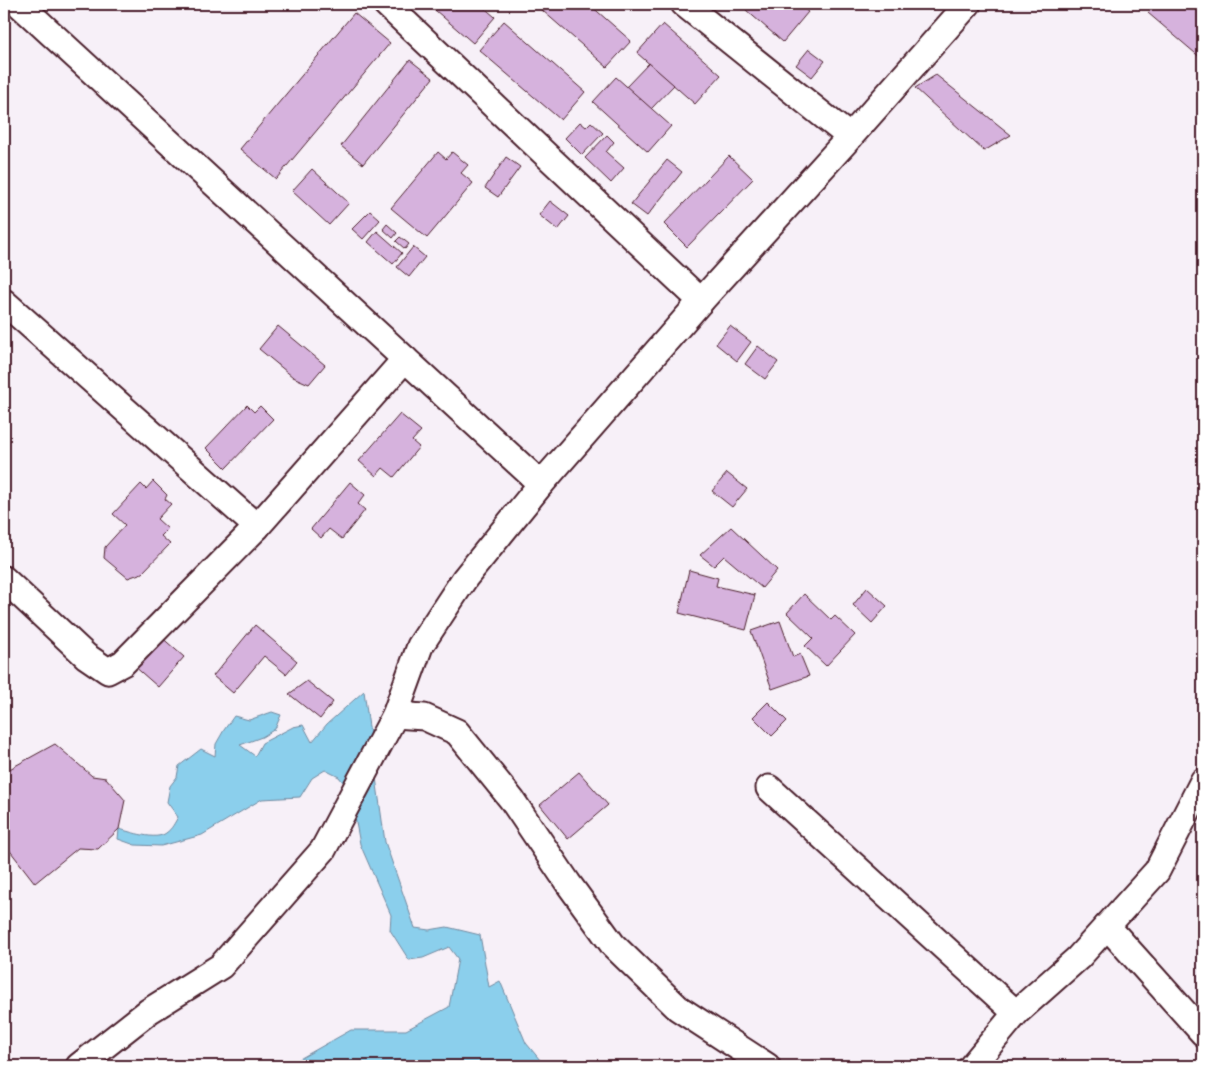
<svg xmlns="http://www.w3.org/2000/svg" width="1207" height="1070" viewBox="0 0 1207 1070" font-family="Kalam,sans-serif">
<rect width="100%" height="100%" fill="#f7f0f8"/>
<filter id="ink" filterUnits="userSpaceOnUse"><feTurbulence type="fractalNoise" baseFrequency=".02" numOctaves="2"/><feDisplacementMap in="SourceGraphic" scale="10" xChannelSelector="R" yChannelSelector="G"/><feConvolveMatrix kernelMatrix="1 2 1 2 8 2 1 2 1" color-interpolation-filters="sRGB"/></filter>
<g filter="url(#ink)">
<!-- water -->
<path fill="#8bcfec" stroke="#71899f" d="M 364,691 L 385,842 L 415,928 L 429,930 L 447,927 L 480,935 L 489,987 L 500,981 L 526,1043 L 545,1066 L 287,1066 L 351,1030 L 406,1030 L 449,1007 L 458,959 L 449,947 L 423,958 L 409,960 L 390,930 L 391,915 L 360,844 L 350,791 L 339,777 L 325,770 L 312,778 L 300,797 L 262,799 L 202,835 L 161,846 L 135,845 L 118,839 L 119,829 C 131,832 156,841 166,833 C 172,829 175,822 178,817 L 167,802 L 170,786 L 177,777 L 179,766 L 201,749 L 215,756 L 216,744 L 224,730 L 234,716 L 249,720 L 272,712 L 281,715 L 275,729 L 262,737 L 240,745 L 255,756 L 262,743 L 293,727 L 303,725 L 312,742 L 327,724 Z"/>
<!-- building -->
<g fill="#d6b2dd" stroke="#4a1f2b">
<polygon points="428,4 480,4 495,17 473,43"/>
<polygon points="535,4 589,4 631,41 607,67"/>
<polygon points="752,4 798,4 808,12 783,42 746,10"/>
<polygon points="1156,4 1196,4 1203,10 1203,57 1202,59 1148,13"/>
<polygon points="354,13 390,43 276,179 240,149"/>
<polygon points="504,21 585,92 561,120 479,50"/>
<polygon points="663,24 721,75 695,104 637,53"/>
<polygon points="809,49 825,61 812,77 796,65"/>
<polygon points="410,60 433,78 363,164 341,146"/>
<polygon points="649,63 674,85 651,109 626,87"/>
<polygon points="936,75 1011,135 984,151 915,88"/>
<polygon points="616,77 671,126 648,152 593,102"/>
<polygon points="580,122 586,127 591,122 603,133 582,155 565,138"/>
<polygon points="607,135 614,142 606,152 624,168 611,183 585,158"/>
<polygon points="438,152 446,159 452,152 468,165 461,173 473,183 427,238 391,208"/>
<polygon points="729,156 753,179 687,247 664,224"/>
<polygon points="506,157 520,167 498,197 485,188"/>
<polygon points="667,160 682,172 647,216 631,204"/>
<polygon points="312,169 349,203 329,225 292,191"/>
<polygon points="550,201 569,216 558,230 539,215"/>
<polygon points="370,211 380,220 363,239 352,229"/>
<polygon points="387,224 397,233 393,238 383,229"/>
<polygon points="377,231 402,253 393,264 368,242"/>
<polygon points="400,237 409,244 405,249 396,241"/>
<polygon points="413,247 425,257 409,277 397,267"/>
<polygon points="278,326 325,365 309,384 293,377 259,349"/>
<polygon points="730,326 751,342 737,361 716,344"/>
<polygon points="758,346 778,362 765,379 745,364"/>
<polygon points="247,405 254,412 260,406 273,419 226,468 206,448"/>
<polygon points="400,414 421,431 412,441 419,447 394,477 383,468 376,476 359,461"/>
<polygon points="727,473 747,489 732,507 712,491"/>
<polygon points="153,481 167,495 165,499 171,504 157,519 168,529 161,536 170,544 142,573 128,578 104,558 105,547 125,525 113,514 141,484 146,489"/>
<polygon points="350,482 365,495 358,504 365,510 342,539 329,529 321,538 311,529"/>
<polygon points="731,527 777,570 762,588 724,556 714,566 700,555"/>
<polygon points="689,570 718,578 716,586 755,595 746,630 679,613"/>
<polygon points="867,588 887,606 872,623 853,605"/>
<polygon points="804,594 831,620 835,616 855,635 826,666 805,646 813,638 787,613"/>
<polygon points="780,621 793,657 800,654 809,676 772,689 751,631"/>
<polygon points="255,625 297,661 286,674 264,656 233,693 213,676"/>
<polygon points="159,635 184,657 158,687 133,665"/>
<polygon points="307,681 333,702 320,719 289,694"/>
<polygon points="768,702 787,721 772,736 753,717"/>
<polygon points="55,744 92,776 106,778 125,800 119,829 98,849 78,848 35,883 4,843 4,772"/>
<polygon points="579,772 608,805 568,839 540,805"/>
</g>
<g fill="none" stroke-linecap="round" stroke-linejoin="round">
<!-- street casing -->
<g stroke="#4a1f2b" stroke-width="29">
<g id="street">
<polyline points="19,4 541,484"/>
<polyline points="386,4 701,301"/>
<polyline points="684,4 850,137"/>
<polyline points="4,302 257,527"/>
<polyline points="4,579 86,656 108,671 123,663 257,527 405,359"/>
<polyline points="395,715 424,717 457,732 512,800 568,883 613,945 678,1008 767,1066"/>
<polyline points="769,788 1016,1013"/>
<polyline points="1107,926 1203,1033"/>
<polyline points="79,1066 149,1011 221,966 323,850 395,715 420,646 465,578 541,484 701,301 850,137 968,4"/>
<polyline points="972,1066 1016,1013 1078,958 1157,871 1203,781"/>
</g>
</g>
<!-- street -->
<use href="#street" stroke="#fff" stroke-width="25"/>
</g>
</g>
<!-- margin -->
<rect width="1207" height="1070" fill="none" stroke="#fff" stroke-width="20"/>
<rect x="10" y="10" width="1187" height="1050" fill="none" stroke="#4a1f2b" stroke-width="2" filter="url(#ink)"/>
</svg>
